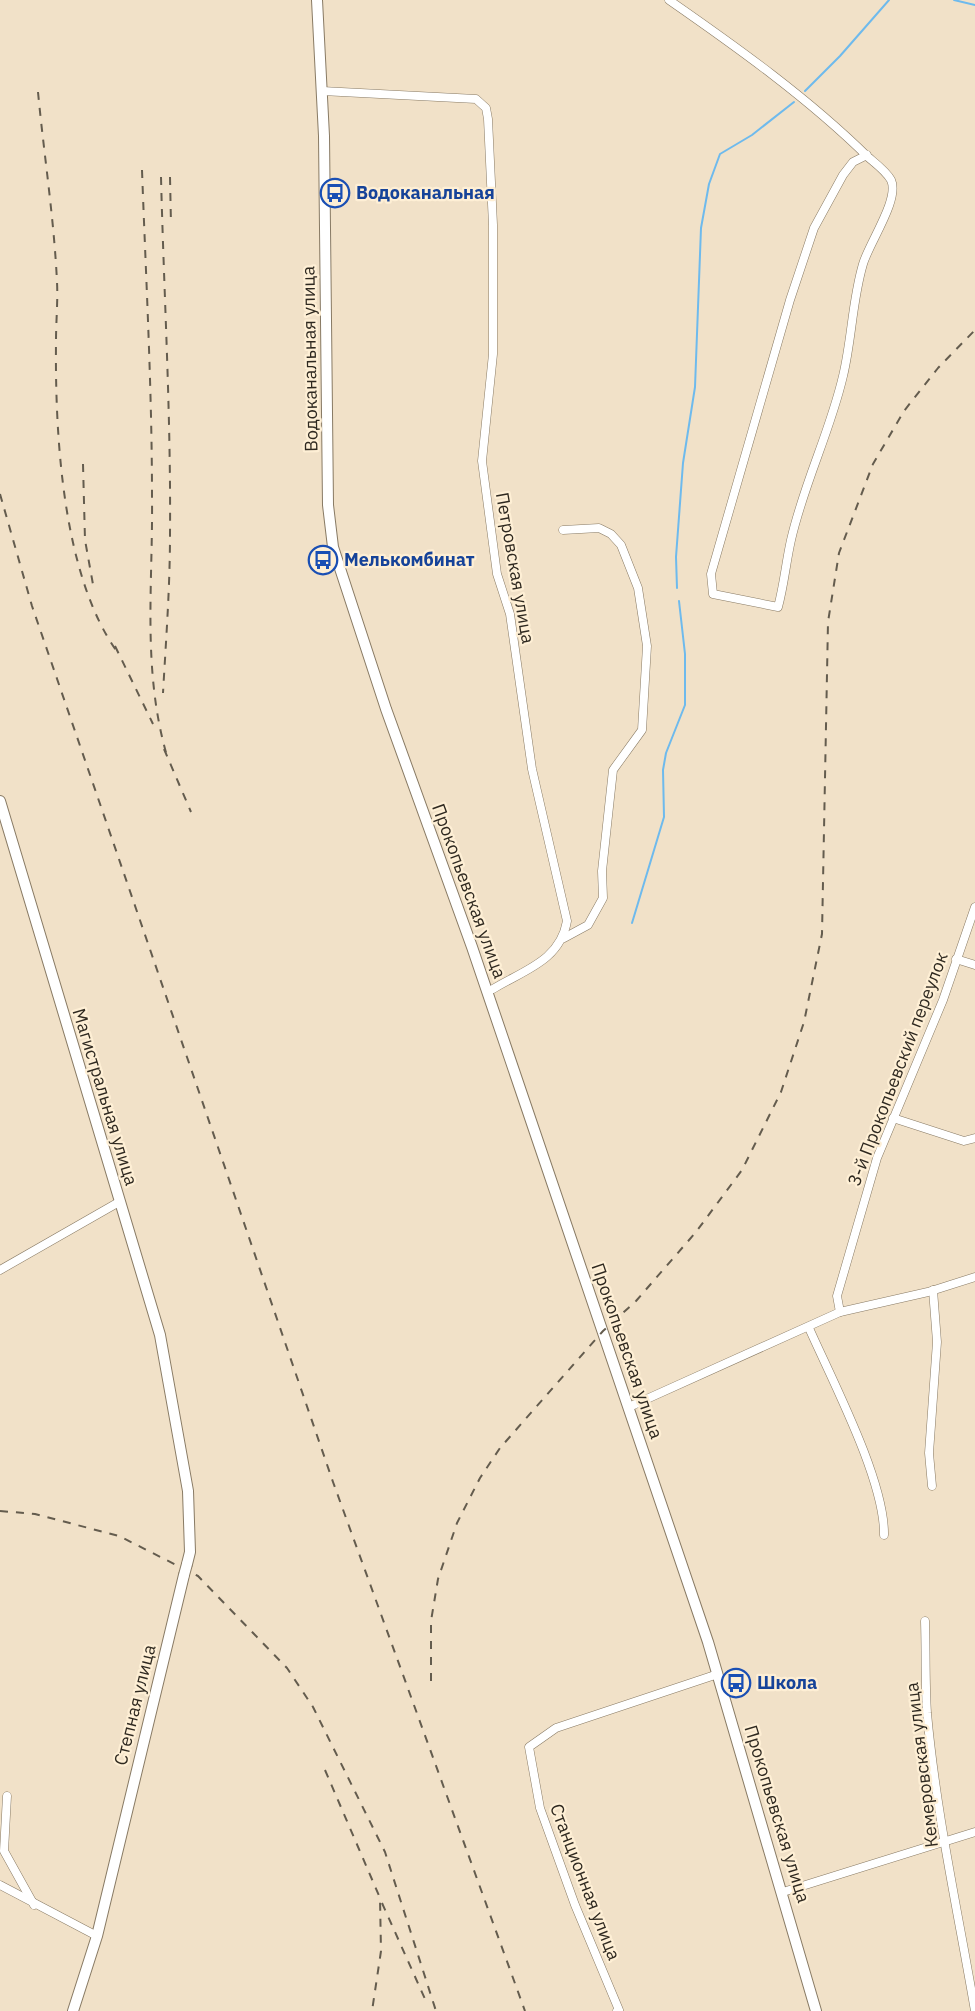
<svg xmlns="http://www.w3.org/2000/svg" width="975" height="2011" viewBox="0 0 975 2011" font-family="'IBM Plex Sans',sans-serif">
<rect width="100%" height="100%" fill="#f1e1c8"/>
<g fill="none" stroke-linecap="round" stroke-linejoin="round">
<!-- stream -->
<g stroke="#6ebaed" stroke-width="2">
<polyline points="954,0 975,5"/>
<polyline points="805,91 840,56 889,0"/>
<polyline points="677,588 676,557 683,463 695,387 701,228 709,184 720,154 752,135 794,102"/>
<polyline points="632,923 664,817 663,770 666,753 685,705 685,654 679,601"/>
</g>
<!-- minor casing -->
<g stroke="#887a64" stroke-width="9">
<g id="minor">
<path d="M 669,0 C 738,48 808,98 868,157 C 875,163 886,171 891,180 C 900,199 869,243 863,264 C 852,301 852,339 843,376 C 830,432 804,483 791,540 C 786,562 784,585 778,607 L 713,594 L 711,574 L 790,300 L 814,228 L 843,175 L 853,162 L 867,155"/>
<path d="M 322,91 L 476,99 L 486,108 L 488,119 L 493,225 L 493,354 L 482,461 L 497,574 L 510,614 L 532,769 L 567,921 C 560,961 524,970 493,989"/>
<polyline points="563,530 599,528 611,534 621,545 638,588 647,646 642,730 613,770 602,871 603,898 588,925 564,938"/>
<polyline points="956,959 975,965"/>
<polyline points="893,1118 964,1141 975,1138"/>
<polyline points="0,1270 119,1202"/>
<polyline points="840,1312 837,1296 877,1158 943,1000 975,907"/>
<path d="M 809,1328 C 832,1380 885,1481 884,1535"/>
<polyline points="629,1407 840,1312 928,1292 975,1277"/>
<polyline points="932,1486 929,1453 937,1342 933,1290"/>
<path d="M 925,1621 C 926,1651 925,1682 927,1713 C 936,1813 958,1912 975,2011"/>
<polyline points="7,1796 4,1851 34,1905"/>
<polyline points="0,1885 97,1936"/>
<polyline points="783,1892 975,1832"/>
<polyline points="617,2011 619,2010 575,1905 540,1808 529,1747 556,1728 718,1674"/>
</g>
</g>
<!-- secondary casing -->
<g stroke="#887a64" stroke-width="12">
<g id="secondary">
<polyline points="317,0 324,136 328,505 333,547 386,709 472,947 708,1642 816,2011"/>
<polyline points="0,801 160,1335 188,1491 190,1552 187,1564"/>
<polyline points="73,2011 97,1936 184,1575"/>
</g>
</g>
<!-- minor -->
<use href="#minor" stroke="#fff" stroke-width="8"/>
<!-- secondary -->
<use href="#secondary" stroke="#fff" stroke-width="10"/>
<!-- rail -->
<g stroke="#645c4e" stroke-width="2" stroke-dasharray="8 8" stroke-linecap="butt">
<path d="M 38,92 C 44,155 54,218 57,282 C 58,301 56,321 56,341 C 55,434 62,576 118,653"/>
<path d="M 142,170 C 146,280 152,389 152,498 C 153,585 142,670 167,756"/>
<path d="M 161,177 C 164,296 171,415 170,534 C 170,587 166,640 163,693"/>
<polyline points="170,177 171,224"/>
<polyline points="83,464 85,540 94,590"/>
<polyline points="0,494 32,606 333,1482 525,2011"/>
<polyline points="115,646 153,724"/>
<polyline points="164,749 191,812"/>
<polyline points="0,1511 35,1514 119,1536 198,1576 287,1668 313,1707 385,1852 436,2011"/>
<polyline points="431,1681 431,1621 438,1579 457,1523 480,1478 500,1448 603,1331 636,1301 696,1232 742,1170 781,1092 804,1022 822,934 828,622 839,553 873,464 904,411 938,368 975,330"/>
<polyline points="325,1770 380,1898 381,1951 372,2011"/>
<polyline points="382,1903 425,1999"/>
</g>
<!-- secondary-bridge casing -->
<g stroke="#887a64" stroke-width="12" stroke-linecap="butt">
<polyline id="secondary-bridge" points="184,1575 187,1564"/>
</g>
<!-- secondary-bridge -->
<use href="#secondary-bridge" stroke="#fff" stroke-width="10"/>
</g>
<!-- icons -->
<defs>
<g id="bus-ring" transform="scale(1.5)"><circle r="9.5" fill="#feefd5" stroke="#1a4fb4" stroke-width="1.5"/><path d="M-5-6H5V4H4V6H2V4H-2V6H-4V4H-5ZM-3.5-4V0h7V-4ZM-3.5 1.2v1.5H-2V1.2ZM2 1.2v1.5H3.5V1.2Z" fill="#1a4fb4"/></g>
</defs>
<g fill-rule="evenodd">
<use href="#bus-ring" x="335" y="193"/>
<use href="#bus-ring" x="323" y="560"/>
<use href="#bus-ring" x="736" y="1683"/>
</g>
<g text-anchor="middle" stroke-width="4.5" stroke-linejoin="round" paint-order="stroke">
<!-- transit labels -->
<g font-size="18" font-weight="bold" fill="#164399" stroke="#feefd5" text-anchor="start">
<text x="356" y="199">Водоканальная</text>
<text x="344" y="566">Мелькомбинат</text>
<text x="757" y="1689">Школа</text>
</g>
<!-- street labels -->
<g font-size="18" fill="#2f2920" stroke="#feefd5">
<text transform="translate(310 359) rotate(-91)" y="6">Водоканальная улица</text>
<text transform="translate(515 568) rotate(80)" y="6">Петровская улица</text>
<text transform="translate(469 891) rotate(70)" y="6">Прокопьевская улица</text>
<text transform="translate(898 1069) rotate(-69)" y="6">3-й Прокопьевский переулок</text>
<text transform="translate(105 1097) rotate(73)" y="6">Магистральная улица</text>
<text transform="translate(627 1351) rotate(71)" y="6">Прокопьевская улица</text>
<text transform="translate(135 1705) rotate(-76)" y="6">Степная улица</text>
<text transform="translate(922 1765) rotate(-97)" y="6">Кемеровская улица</text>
<text transform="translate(777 1814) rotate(73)" y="6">Прокопьевская улица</text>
<text transform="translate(585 1882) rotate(69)" y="6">Станционная улица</text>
</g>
</g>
</svg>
